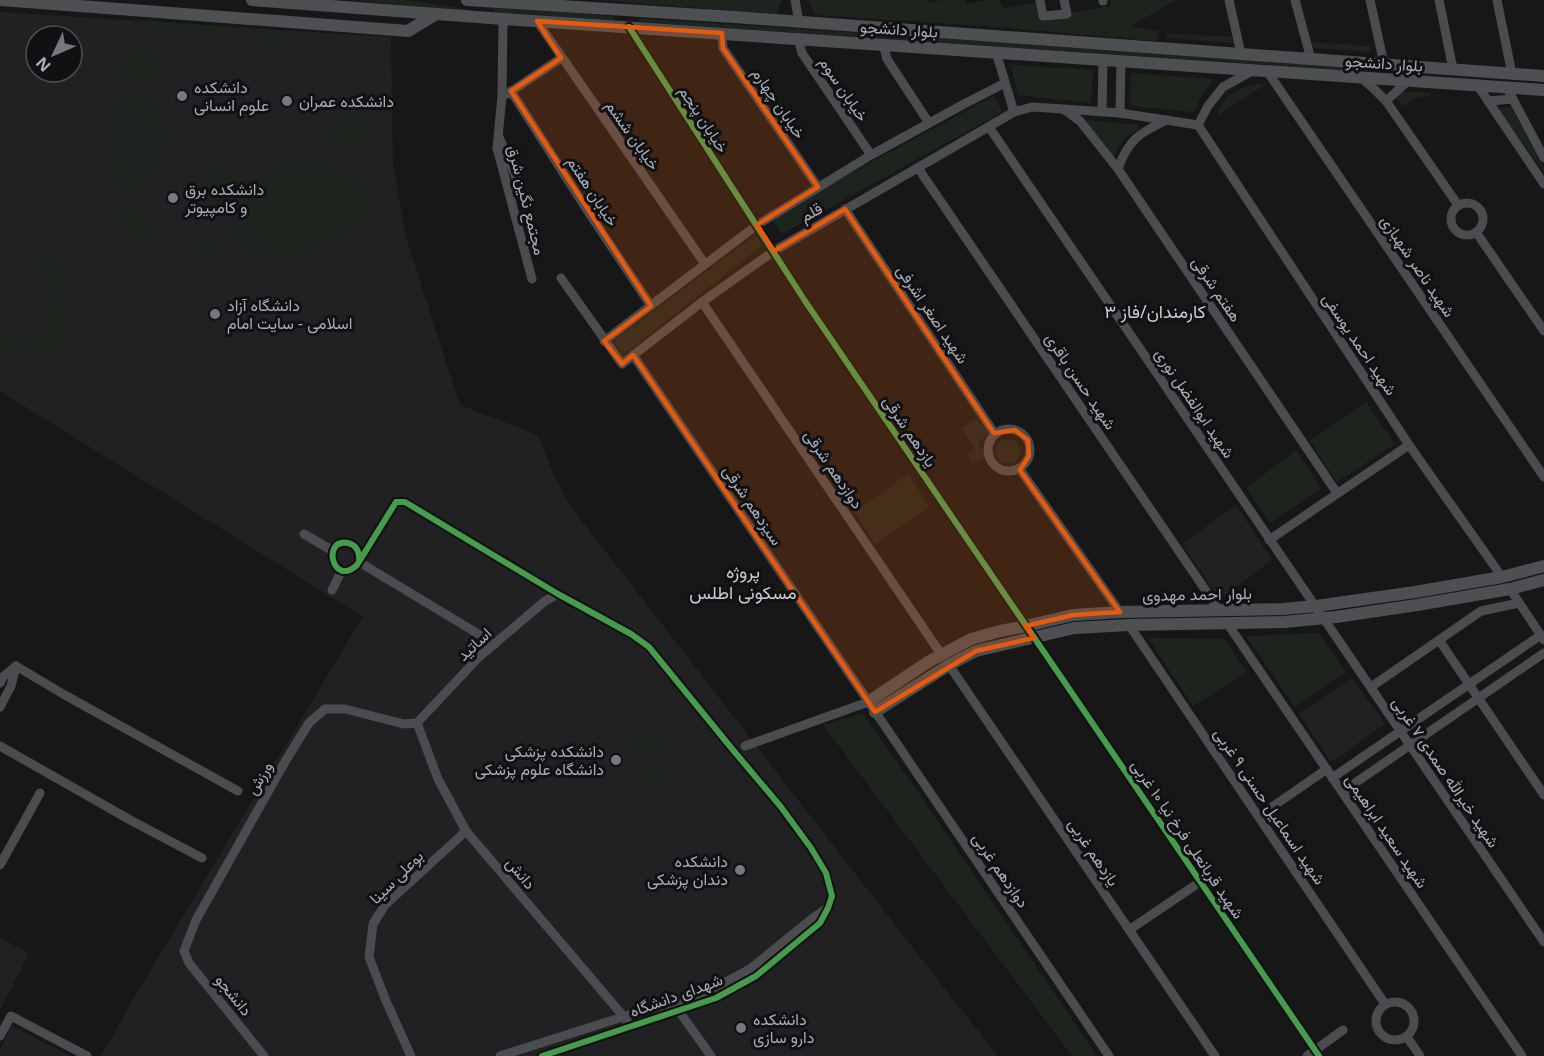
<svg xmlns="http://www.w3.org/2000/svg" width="1544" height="1056" viewBox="0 0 1544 1056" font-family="'Noto Sans',Vazirmatn,sans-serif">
<rect width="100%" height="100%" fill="#171717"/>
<!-- built -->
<g fill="#212123" fill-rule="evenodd">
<path d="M 0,12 L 391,37 L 393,164 L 406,238 L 460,405 L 538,435 L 552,471 L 571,507 L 927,966 L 998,1056 L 101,1056 L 143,982 L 363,617 L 0,391 ZM 36,36 L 72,36 L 72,72 L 36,72 Z"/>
<polygon points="1236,505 1272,560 1220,599 1182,544"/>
<polygon points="1352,678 1385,724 1331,762 1299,714"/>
<polygon points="0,937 29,954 0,1010"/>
<polygon points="12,1026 70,1056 0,1056 0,1049"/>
</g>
<!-- green -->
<g fill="#1d241e">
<polygon points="351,0 407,0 467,9 467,11"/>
<polygon points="597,0 782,0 776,14"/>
<polygon points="808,0 928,0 929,3 942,0 965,0 967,4 986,0 1000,0 1003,9 1036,2 1044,18 1110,6 1110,0 1176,0 1131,26 1159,31 1156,41 983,26 814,15"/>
<polygon points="493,8 582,13 614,17 614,21 493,12"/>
<polygon points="639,18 1375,68 1375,72 638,22"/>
<polygon points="143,20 291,33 281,43 254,41 253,36 189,30 182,37 136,32 133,29 134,25"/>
<polygon points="1168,33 1232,37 1233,43 1167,38 1166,35"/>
<polygon points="1312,42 1369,46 1371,52 1314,48"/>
<polygon points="127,50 213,57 213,62 179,60 175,57 165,57 161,61 159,75 151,87 120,84 122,54 123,51"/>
<polygon points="1011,65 1093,70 1091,103 1018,95"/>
<polygon points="1131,73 1212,79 1213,80 1202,95 1194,112 1130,106"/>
<path d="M 1257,84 L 1266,84 L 1217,116 C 1224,93 1236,90 1257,84 Z"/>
<polygon points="1399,91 1430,93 1430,96 1419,97 1402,106 1396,99 1395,95"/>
<polygon points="994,96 1002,112 782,234 772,221 814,193"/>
<polygon points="120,97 150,98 157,114 156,128 160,133 173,134 175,130 180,131 181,140 160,140 135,121 131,121 129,138 116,137"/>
<polygon points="1511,106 1544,169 1544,172 1498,109"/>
<polygon points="343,115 368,116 372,155 362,154 362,137 358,137 337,154 324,152 323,143 329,141 328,134"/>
<path d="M 1087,120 L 1139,125 L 1139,129 C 1126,136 1120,142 1115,156 L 1110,157 L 1086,123 Z"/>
<polygon points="139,131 156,145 155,149 136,159 134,157 136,132"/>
<polygon points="115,151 128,151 127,168 131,170 157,153 179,154 179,164 155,163 154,178 149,178 143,191 113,188"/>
<path d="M 211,159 L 222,159 L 222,168 L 239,170 C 238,189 242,202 218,200 L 217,189 L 210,187 Z"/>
<polygon points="268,163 338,168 355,187 358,187 359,170 372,170 375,202 373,213 365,226 303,254 243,251 250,172 264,174"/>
<polygon points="111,200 142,204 145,220 149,221 149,236 167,237 173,242 172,245 122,240 123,228 116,212 110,211"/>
<polygon points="217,226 235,227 233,249 185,246 186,243 197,231 196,239 216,240"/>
<polygon points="755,235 759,237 761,246 624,355 614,341"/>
<polygon points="27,256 54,256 55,261 68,278 73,279 73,297 50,297 49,268 27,268"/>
<polygon points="50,303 70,304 65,354 25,353 25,331 49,330"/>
<rect x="0" y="331" width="15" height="21"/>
<polygon points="1366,402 1395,444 1337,482 1310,441"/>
<polygon points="976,418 989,433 978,443 985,456 973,464 966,455 975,448 961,428"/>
<circle cx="1008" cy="451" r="12"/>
<polygon points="1296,450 1321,488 1270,523 1246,488"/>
<polygon points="908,474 930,507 875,544 854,512"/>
<polygon points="1319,633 1346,672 1295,707 1246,636"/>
<polygon points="1148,638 1224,639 1247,672 1193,706"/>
<polygon points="862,713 916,789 1097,1056 1072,1056 823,725"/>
<polygon points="667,729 670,744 659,745 649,754 641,755 638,750 631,751 628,736"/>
<polygon points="650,764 664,766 674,764 676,765 679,777 636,786 631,768"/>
</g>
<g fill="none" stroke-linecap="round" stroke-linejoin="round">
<!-- minor -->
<g stroke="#4b4c50" stroke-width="9">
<polyline points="795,0 799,22"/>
<polyline points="1040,0 1043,16 1067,14 1064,0"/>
<polyline points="1103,0 1103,1"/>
<polyline points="1229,0 1241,54"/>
<polyline points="1295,0 1311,59"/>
<polyline points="1370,0 1384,64"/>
<polyline points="1439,0 1453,69"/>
<polyline points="1497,0 1512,74"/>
<polyline points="503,19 502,96 497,148 532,279"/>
<polyline points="537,21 705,264"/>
<polyline points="629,27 805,301 1319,1056"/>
<polyline points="722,33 723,48 818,187"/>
<polyline points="798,38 802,53 871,155"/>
<polyline points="883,44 887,59 929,123"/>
<polyline points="996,52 1014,112"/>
<polyline points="1267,71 1544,477"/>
<polyline points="1360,77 1373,88 1386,101 1458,205"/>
<polyline points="1478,86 1544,184"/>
<polyline points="1507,88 1544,158"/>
<polyline points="511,91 587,210 651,306"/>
<polyline points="507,94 561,58"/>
<polyline points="1386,101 1408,81"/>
<polyline points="1488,101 1513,99"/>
<polyline points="1065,110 1080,121 1118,169 1337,493"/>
<polyline points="1102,112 1103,60"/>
<polyline points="1120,113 1121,61"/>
<polyline points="1198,125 1409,445 1502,577"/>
<polyline points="1198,125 1208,106 1223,87 1252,71"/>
<polyline points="989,127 1544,942"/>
<polyline points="499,137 517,180"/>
<polyline points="918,168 1219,610"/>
<path d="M 1118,169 C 1128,140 1139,133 1167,120"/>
<circle cx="1467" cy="219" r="16"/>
<polyline points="845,209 995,434"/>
<polyline points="1476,232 1544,331"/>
<polyline points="561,278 622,364 702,302 774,251 1014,112 1032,107 1063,109 1120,113 1198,125"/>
<polyline points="702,302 941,654"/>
<polyline points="604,341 757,225 871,155 964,104 1005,83"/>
<polyline points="633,355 1109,1056"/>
<circle cx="1009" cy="450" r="21"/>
<polyline points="1019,468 1120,612"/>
<polyline points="304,534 333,551"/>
<polyline points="1269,540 1409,445"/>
<path d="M 359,562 C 360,553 357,545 348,543 C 321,538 333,588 357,565 L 396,502 L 405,502 L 558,594 L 631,634 L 649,647 L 733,750 L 781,807 L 811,848 L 826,873 L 832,896 L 828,908 L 820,923 L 756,976 L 716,998 L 542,1056"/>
<polyline points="359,562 495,644"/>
<polyline points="1510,589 1544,640"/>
<polyline points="332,590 342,570"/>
<polyline points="1227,623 1522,1056"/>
<polyline points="1129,625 1385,1004"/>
<polyline points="1439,640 1544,795"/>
<polyline points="949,665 1215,1056"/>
<polyline points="16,666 63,694 238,791"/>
<polyline points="0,683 3,677 16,666"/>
<polyline points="1371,687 1481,611 1519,603"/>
<polyline points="0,707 11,686 16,666"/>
<polyline points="417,723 438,779 466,831 624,1017 630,1026"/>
<polyline points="417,723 479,657 545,601 558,594"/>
<polyline points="0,746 132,821 202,858"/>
<polyline points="745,746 868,702"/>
<polyline points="1332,778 1541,635"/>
<polyline points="1342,792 1544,653"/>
<polyline points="1259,816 1327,769"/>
<polyline points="0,865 40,793"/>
<polyline points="1129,930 1200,882"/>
<circle cx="1395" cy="1021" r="19"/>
<polyline points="676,1007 711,1056"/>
<polyline points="0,1036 11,1016 87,1056"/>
<polyline points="1407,1037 1420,1056"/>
<polyline points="264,1056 189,963 184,951 196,920 286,760 309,723 325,709 345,709 404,724 417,723"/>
<polyline points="411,1056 386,1001 369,957 373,924 385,905 466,831"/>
<polyline points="500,1056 629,1015 689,998 724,983 750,969 813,918 826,909"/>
<polyline points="1307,1056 1343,1030"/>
</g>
<!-- major -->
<g stroke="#4d4f52" stroke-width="12">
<polyline points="1,0 408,31 436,14"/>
<polyline points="252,0 503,19 1544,90"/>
<polyline points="467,0 734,17 1544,76"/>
<polyline points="868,702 928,662 971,639 1000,631 1026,626 1073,615 1120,612 1283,609 1316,606 1415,592 1502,577 1544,566"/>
<polyline points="875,712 949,665 976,651 1074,628 1129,625 1284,622 1336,617 1417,605 1510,589 1544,580"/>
</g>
<!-- cycleway casing -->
<g stroke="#111113" stroke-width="10">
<g id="cycleway">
<polyline points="629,27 805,301 1319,1056"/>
<path d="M 359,562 C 360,553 357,545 348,543 C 321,538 333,588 357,565 L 396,502 L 405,502 L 558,594 L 631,634 L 649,647 L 733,750 L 781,807 L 811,848 L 826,873 L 832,896 L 828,908 L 820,923 L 756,976 L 716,998 L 542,1056"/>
</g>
</g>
<!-- cycleway -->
<use href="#cycleway" stroke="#469c4c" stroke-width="6"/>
</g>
<!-- marked area -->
<path fill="#e8590c" fill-opacity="0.2" stroke="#e8590c" stroke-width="4.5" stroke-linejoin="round" d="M 537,21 L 722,33 L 723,48 L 818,187 L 757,225 L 774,251 L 845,209 L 994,433 L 1015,430 L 1028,440 L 1029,456 L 1020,470 L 1120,612 L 1073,615 L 1026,626 L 1034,638 L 976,651 L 875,712 L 633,355 L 622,364 L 604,341 L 651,306 L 511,91 L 561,58 Z"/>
<!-- markers -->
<g fill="#757880" stroke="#111113" stroke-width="2">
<circle cx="182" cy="96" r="6"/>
<circle cx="287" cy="101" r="6"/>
<circle cx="173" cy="198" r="6"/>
<circle cx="215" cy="314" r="6"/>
<circle cx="616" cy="760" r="6"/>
<circle cx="740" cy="870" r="6"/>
<circle cx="741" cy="1028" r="6"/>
</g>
<g text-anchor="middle" stroke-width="6" stroke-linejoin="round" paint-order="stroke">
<!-- street labels -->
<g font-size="16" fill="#a8adb8" stroke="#111113">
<text transform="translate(899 29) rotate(4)" y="6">بلوار دانشجو</text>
<text transform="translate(1384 63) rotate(4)" y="6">بلوار دانشجو</text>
<text transform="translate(844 89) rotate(56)" y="6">خیابان سوم</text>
<text transform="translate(779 103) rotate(56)" y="6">خیابان چهارم</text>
<text transform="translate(704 119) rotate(57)" y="6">خیابان پنجم</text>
<text transform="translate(633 135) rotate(55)" y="6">خیابان ششم</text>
<text transform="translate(593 191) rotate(57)" y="6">خیابان هفتم</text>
<text transform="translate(527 200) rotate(76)" y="6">مجتمع نگین شرق</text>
<text transform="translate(811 212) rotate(-30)" y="6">قلم</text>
<text transform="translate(1418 266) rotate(56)" y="6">شهید ناصر شهبازی</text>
<text transform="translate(1217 289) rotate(56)" y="6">هفتم شرقی</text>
<text transform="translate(933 314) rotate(56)" y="6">شهید اصغر اشرفی</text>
<text transform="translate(1360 344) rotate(56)" y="6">شهید احمد یوسفی</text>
<text transform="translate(1081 381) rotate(56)" y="6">شهید حسن باقری</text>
<text transform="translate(1195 403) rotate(56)" y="6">شهید ابوالفضل نوری</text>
<text transform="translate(910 431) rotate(56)" y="6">یازدهم شرقی</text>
<text transform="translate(834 469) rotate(56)" y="6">دوازدهم شرقی</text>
<text transform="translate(753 505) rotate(56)" y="6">سیزدهم شرقی</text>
<text transform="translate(1197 594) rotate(-1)" y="6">بلوار احمد مهدوی</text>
<text transform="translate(474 644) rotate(-43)" y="6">اساتید</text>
<text transform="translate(1446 772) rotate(56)" y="6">شهید خیرالله صمدی ۷ غربی</text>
<text transform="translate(259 778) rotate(-60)" y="6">ورزش</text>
<text transform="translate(1270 806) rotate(56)" y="6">شهید اسماعیل حسنی ۹ غربی</text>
<text transform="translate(1387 831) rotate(56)" y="6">شهید سعید ابراهیمی</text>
<text transform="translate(1188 839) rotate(56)" y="6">شهید قربانعلی فرخ نیا ۱۰ غربی</text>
<text transform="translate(1094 852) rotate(56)" y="6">یازدهم غربی</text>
<text transform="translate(1001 870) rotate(56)" y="6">دوازدهم غربی</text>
<text transform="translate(521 873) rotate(50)" y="6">دانش</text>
<text transform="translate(396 877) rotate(-45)" y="6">بوعلی سینا</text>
<text transform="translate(234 995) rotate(51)" y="6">دانشجو</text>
<text transform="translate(676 995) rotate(-20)" y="6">شهدای دانشگاه</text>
</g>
<!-- poi labels -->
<g font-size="16" fill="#a8adb8" stroke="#111113" text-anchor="start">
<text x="194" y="93">دانشکده<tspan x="194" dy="18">علوم انسانی</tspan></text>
<text x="299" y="107">دانشکده عمران</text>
<text x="185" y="195">دانشکده برق<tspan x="185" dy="18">و کامپیوتر</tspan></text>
<text x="227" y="311">دانشگاه آزاد<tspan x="227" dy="18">اسلامی - سایت امام</tspan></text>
<text x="604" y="757" text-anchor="end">دانشکده پزشکی<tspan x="604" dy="18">دانشگاه علوم پزشکی</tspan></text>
<text x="728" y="867" text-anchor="end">دانشکده<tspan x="728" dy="18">دندان پزشکی</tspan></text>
<text x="753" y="1025">دانشکده<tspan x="753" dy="18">دارو سازی</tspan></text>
</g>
<!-- neighbourhood labels -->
<g font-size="18" fill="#c9ccd4" stroke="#111113">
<text x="1155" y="318">کارمندان/فاز ۳</text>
<text x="743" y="578">پروژه<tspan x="743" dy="21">مسکونی اطلس</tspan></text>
</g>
</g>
<!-- north arrow -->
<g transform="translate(54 54) rotate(226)"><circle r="28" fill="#111113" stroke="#4d4f55" stroke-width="1.5"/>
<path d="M0-4.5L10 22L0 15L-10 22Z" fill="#757880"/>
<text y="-9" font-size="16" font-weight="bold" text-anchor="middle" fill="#a8adb8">N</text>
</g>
</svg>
